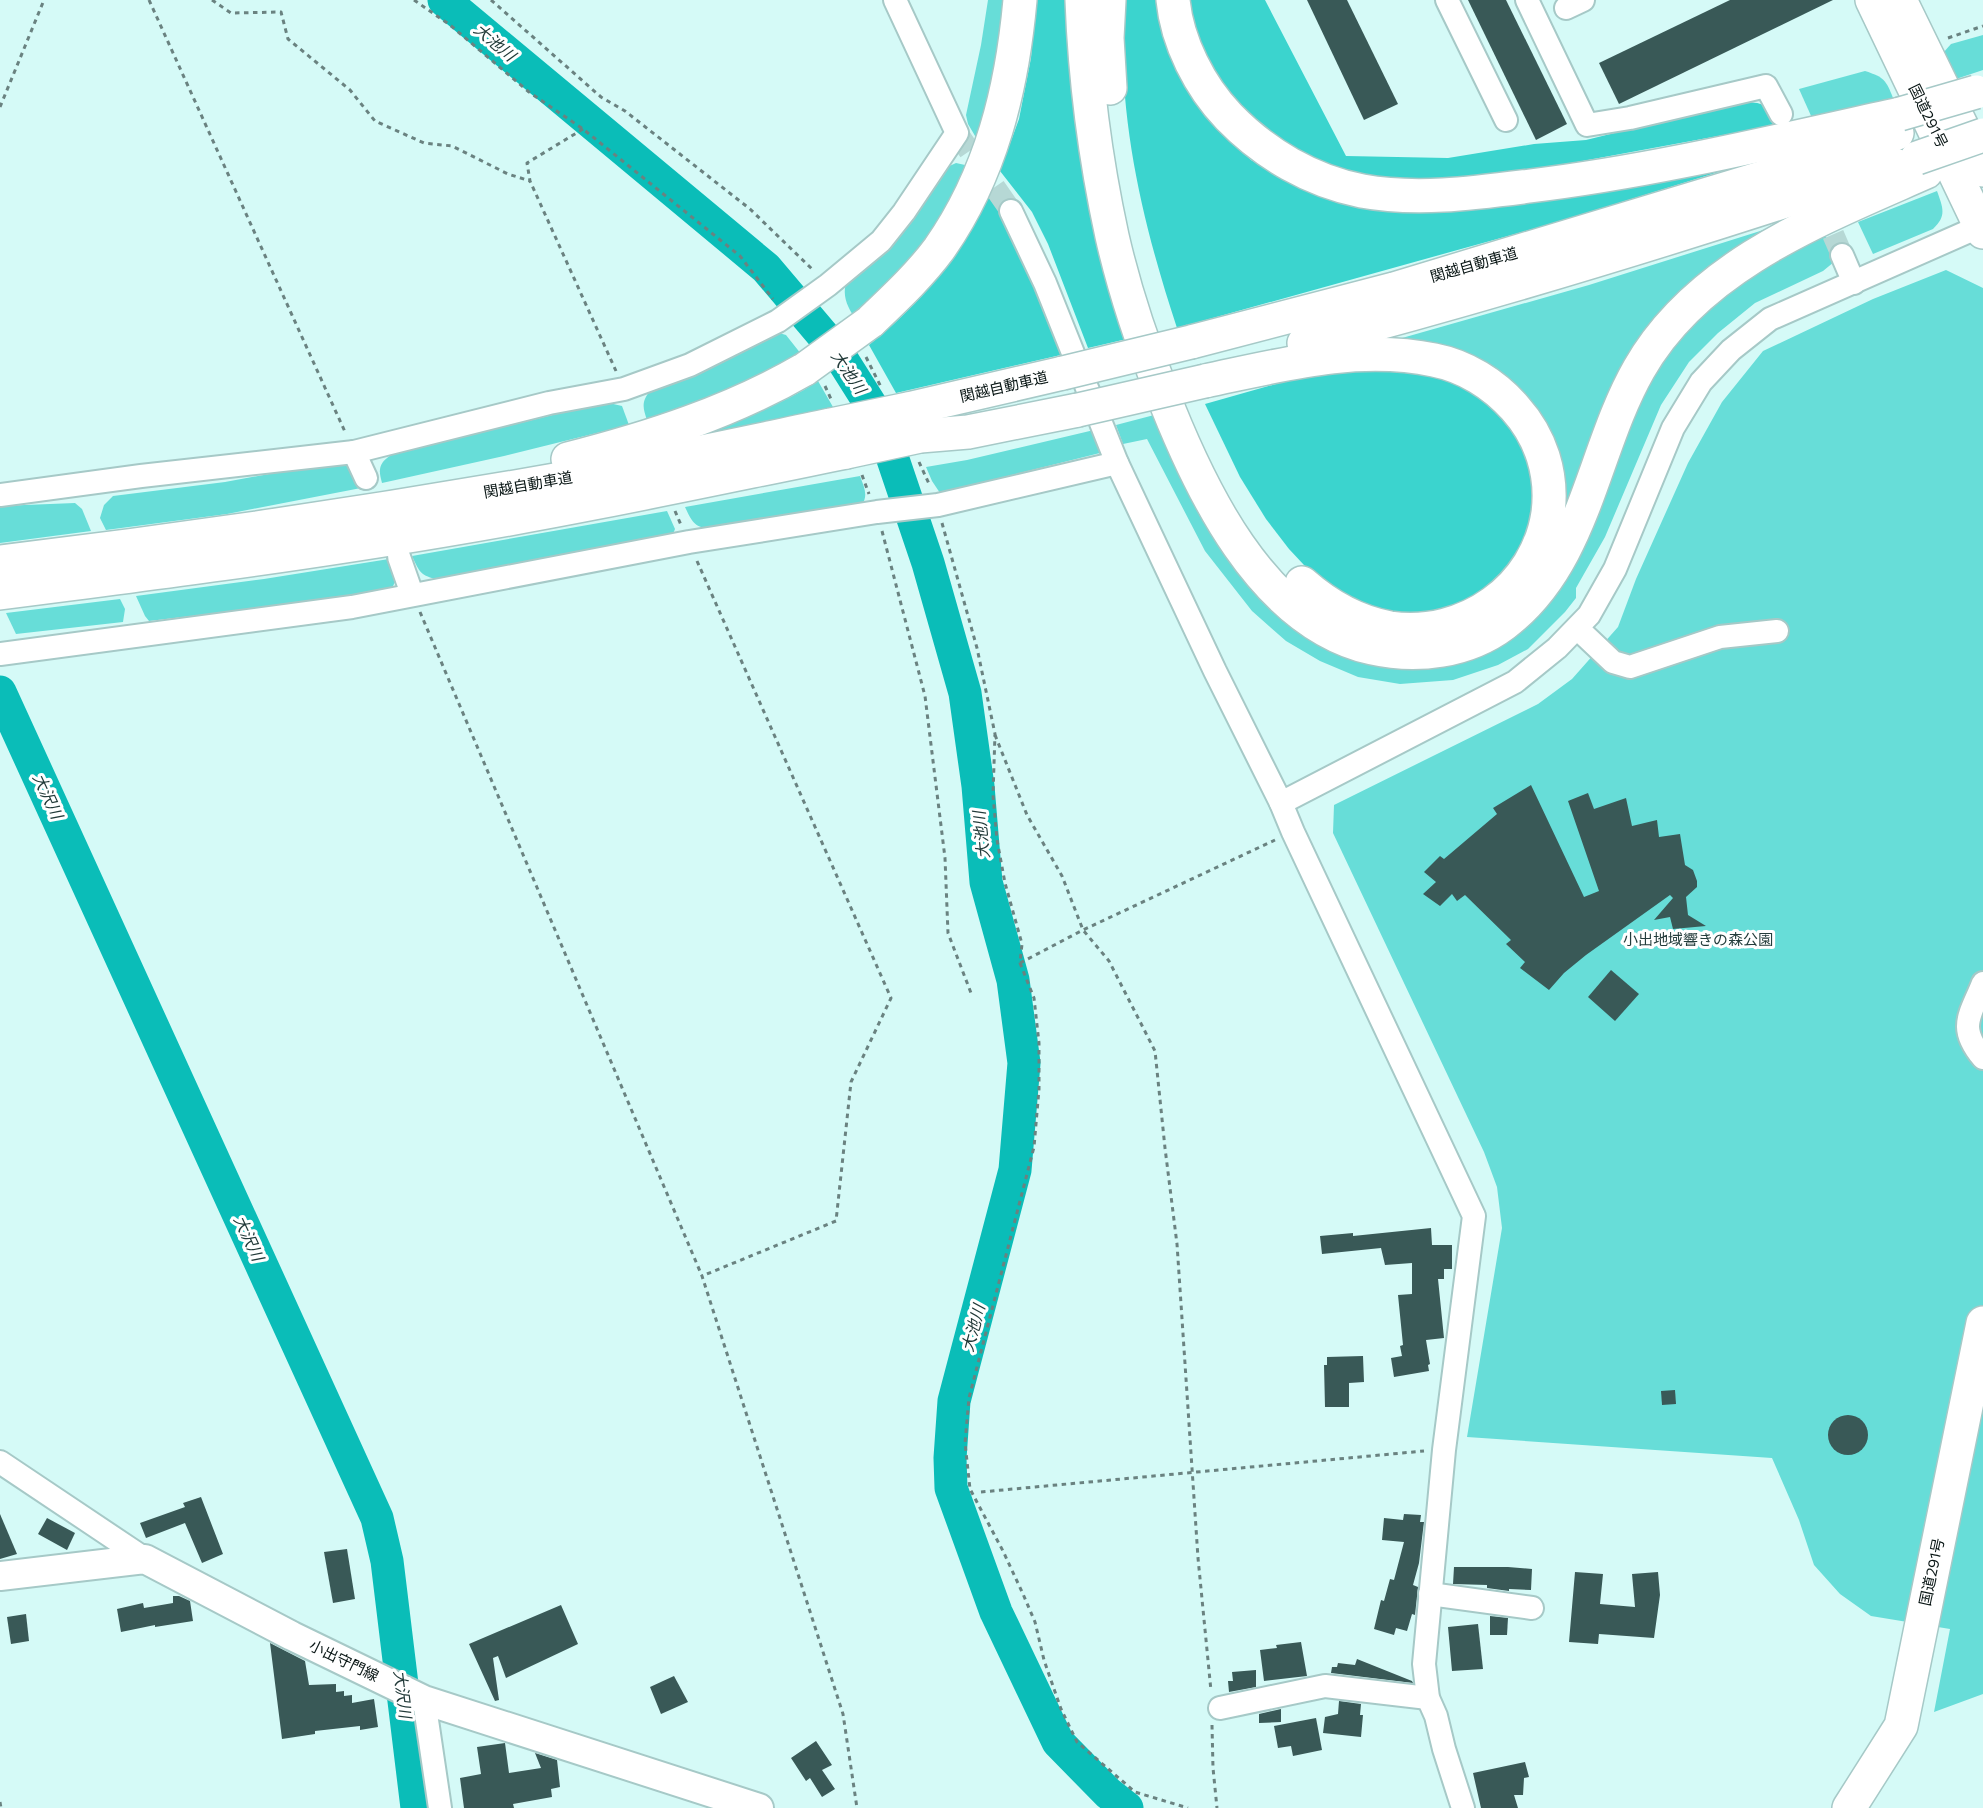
<svg xmlns="http://www.w3.org/2000/svg" width="1983" height="1808" viewBox="0 0 1983 1808" font-family="Commissioner,'Noto Sans JP',sans-serif">
<rect width="100%" height="100%" fill="#d5faf7"/>
<!-- green -->
<g fill="#67ddd8">
<polygon points="988,0 1010,0 981,146 968,124 966,115 981,45"/>
<polygon points="1983,35 1983,70 1956,79 1943,53 1951,44"/>
<path d="M 1865,71 C 1884,77 1886,80 1893,98 L 1812,118 L 1799,89 Z"/>
<path d="M 956,163 L 965,165 L 971,171 L 953,208 L 857,322 C 848,307 841,297 847,280 L 943,169 Z"/>
<path d="M 1937,191 C 1943,208 1947,216 1933,229 L 1873,254 L 1858,222 Z"/>
<polygon points="1798,219 1701,280 1558,538 1388,342 1589,285"/>
<polygon points="1825,235 1834,253 1834,262 1823,271 1755,303 1718,333 1689,362 1661,405 1605,537 1576,588 1576,598 1565,612 1528,649 1498,665 1453,680 1400,684 1358,677 1320,661 1286,641 1252,611 1205,551 1147,439 1123,444 1116,425 1158,414 1233,557 1465,657 1633,414 1664,357 1709,305 1755,271"/>
<polygon points="1946,270 1983,288 1983,1694 1934,1712 1950,1629 1871,1616 1840,1594 1814,1565 1799,1520 1772,1458 1467,1437 1502,1228 1497,1187 1484,1152 1333,833 1334,805 1538,704 1572,679 1618,627 1636,579 1688,463 1722,402 1763,351 1873,299"/>
<path d="M 779,333 L 786,335 L 805,359 L 794,366 L 647,420 C 643,408 641,402 650,391 C 679,379 709,368 738,354 C 751,348 764,335 779,333 Z"/>
<path d="M 818,381 L 833,407 L 679,440 C 727,424 776,409 818,381 Z"/>
<path d="M 609,403 L 622,406 L 629,425 L 504,456 L 382,483 C 378,469 379,463 391,455 L 597,404 Z"/>
<polygon points="1094,430 1100,447 1100,453 940,493 932,481 926,467 967,460"/>
<polygon points="339,461 350,465 361,488 227,514 106,530 100,518 104,505 113,496 225,482"/>
<path d="M 860,476 C 864,487 869,496 861,506 L 712,529 C 695,528 692,522 685,507 Z"/>
<polygon points="75,503 82,509 91,531 0,543 0,506"/>
<path d="M 667,511 L 675,529 L 673,534 L 439,580 C 420,575 420,573 412,556 Z"/>
<polygon points="389,559 397,578 392,588 380,594 149,621 145,616 136,596 264,579"/>
<polygon points="120,599 125,609 123,622 16,634 6,613"/>
</g>
<!-- forest -->
<g fill="#3bd4ce">
<polygon points="1036,0 1072,0 1131,338 1088,348 1048,244 1032,212 1000,171 1019,119 1031,58"/>
<path d="M 1124,0 L 1160,0 L 1215,126 L 1251,160 L 1281,177 L 1319,194 L 1780,153 L 1551,224 L 1177,328 C 1142,222 1116,112 1124,0 Z"/>
<path d="M 1187,0 L 1265,0 L 1346,156 L 1448,158 L 1534,144 L 1586,140 L 1740,102 C 1764,102 1767,104 1778,125 L 1496,177 L 1383,181 L 1316,165 L 1232,107 L 1196,42 Z"/>
<path d="M 988,195 L 1010,224 L 1065,354 L 896,393 L 869,345 C 919,305 964,254 988,195 Z"/>
<polygon points="1348,370 1424,371 1468,386 1522,436 1536,495 1522,555 1489,593 1436,615 1376,611 1318,580 1289,549 1266,519 1240,477 1205,404 1297,378"/>
</g>
<g fill="none" stroke-linecap="round" stroke-linejoin="round">
<!-- river -->
<g stroke="#0abdb8" stroke-width="33">
<polyline points="444,0 766,268 838,353 879,418 928,563 965,693 978,786 986,882 1013,980 1024,1063 1015,1170 954,1401 950,1458 951,1488 996,1612 1058,1742 1108,1793 1127,1808"/>
<polyline points="0,692 377,1518 387,1561 417,1808"/>
</g>
</g>
<!-- building -->
<g fill="#395957">
<polygon points="1307,0 1347,0 1398,104 1364,120"/>
<polygon points="1468,0 1506,0 1567,124 1536,140"/>
<polygon points="1730,0 1833,0 1619,104 1599,63"/>
<polygon points="1531,785 1584,897 1599,891 1568,801 1588,793 1594,809 1626,798 1632,826 1657,820 1659,837 1680,834 1685,865 1693,870 1697,881 1697,887 1686,897 1688,915 1706,926 1673,929 1670,917 1654,920 1673,898 1670,895 1586,955 1564,973 1549,990 1520,968 1525,962 1506,944 1511,940 1465,895 1457,901 1452,894 1440,906 1423,894 1436,882 1424,872 1440,856 1444,859 1497,814 1493,808"/>
<polygon points="1611,970 1639,994 1615,1021 1588,997"/>
<polygon points="1431,1228 1432,1245 1452,1245 1452,1269 1444,1269 1444,1279 1438,1279 1444,1338 1426,1340 1430,1364 1428,1365 1429,1371 1394,1377 1391,1358 1402,1356 1400,1346 1403,1345 1398,1295 1412,1294 1412,1263 1385,1265 1381,1248 1322,1254 1320,1236 1353,1233 1353,1236"/>
<polygon points="1363,1356 1364,1382 1349,1383 1349,1407 1325,1407 1324,1365 1327,1365 1327,1357"/>
<polygon points="1675,1390 1676,1404 1662,1405 1661,1391"/>
<circle cx="1848" cy="1435" r="20"/>
<polygon points="201,1497 223,1554 202,1563 185,1523 146,1538 140,1523 185,1507 183,1503"/>
<polygon points="0,1514 17,1554 0,1559"/>
<polygon points="1404,1514 1421,1515 1420,1522 1424,1522 1419,1563 1413,1585 1418,1587 1415,1615 1412,1614 1407,1631 1396,1628 1394,1635 1374,1629 1381,1600 1384,1601 1390,1579 1394,1580 1404,1542 1382,1540 1384,1518 1403,1520"/>
<polygon points="47,1518 75,1533 67,1550 38,1534"/>
<polygon points="347,1549 355,1599 333,1603 324,1552"/>
<polygon points="1454,1567 1508,1567 1532,1569 1531,1590 1509,1589 1509,1591 1487,1588 1487,1585 1453,1584"/>
<polygon points="1575,1572 1603,1574 1600,1604 1635,1607 1632,1574 1658,1572 1660,1595 1654,1638 1599,1634 1598,1644 1569,1642"/>
<polygon points="173,1596 179,1596 190,1601 193,1621 155,1627 155,1625 121,1632 117,1609 143,1603 144,1608 173,1603"/>
<polygon points="561,1605 578,1644 506,1678 498,1656 493,1658 499,1700 495,1701 469,1644"/>
<polygon points="26,1614 29,1641 11,1644 7,1617"/>
<polygon points="1490,1616 1508,1618 1507,1635 1490,1635"/>
<polygon points="1478,1624 1483,1669 1452,1671 1448,1627"/>
<polygon points="1301,1642 1307,1676 1264,1681 1260,1650 1277,1648 1276,1645"/>
<polygon points="270,1643 305,1661 309,1685 336,1684 336,1692 344,1691 344,1696 352,1695 352,1703 374,1699 378,1727 360,1730 360,1726 315,1731 315,1734 282,1739"/>
<polygon points="1357,1659 1412,1681 1413,1683 1331,1673 1332,1667 1337,1667 1338,1663 1355,1665"/>
<polygon points="1256,1670 1256,1687 1229,1692 1228,1681 1233,1681 1232,1672"/>
<polygon points="674,1676 688,1702 661,1714 650,1687"/>
<polygon points="1339,1701 1361,1704 1360,1715 1363,1715 1361,1737 1323,1733 1325,1717 1338,1714"/>
<polygon points="1281,1709 1281,1722 1259,1723 1259,1714"/>
<polygon points="1316,1718 1322,1750 1293,1756 1291,1746 1278,1748 1274,1726"/>
<polygon points="816,1741 832,1765 822,1770 835,1789 822,1797 810,1778 806,1781 791,1758"/>
<polygon points="505,1743 509,1773 541,1768 535,1753 557,1760 560,1787 551,1789 552,1797 513,1804 514,1808 464,1808 460,1778 481,1774 477,1747"/>
<polygon points="1525,1762 1529,1777 1524,1778 1523,1795 1514,1795 1518,1808 1481,1808 1473,1773"/>
</g>
<g fill="none" stroke-linecap="round" stroke-linejoin="round">
<!-- minor-tunnel -->
<g stroke="#b6d8d5" stroke-width="22" stroke-dasharray="22 11" stroke-linecap="butt">
<polyline points="957,133 1011,211"/>
<polyline points="1820,204 1842,255"/>
</g>
<!-- minor casing -->
<g stroke="#a6c9c7" stroke-width="26">
<g id="minor">
<polyline points="1447,0 1506,120"/>
<polyline points="1527,0 1587,125 1630,118 1766,86 1781,114"/>
<polyline points="1566,8 1583,0"/>
<polyline points="1011,211 1045,283 1117,463 1215,671 1281,803 1293,832 1474,1216 1444,1450 1424,1664 1428,1698 1436,1716 1444,1749 1463,1808"/>
<polyline points="1842,255 1854,283"/>
<polyline points="354,452 366,478"/>
<polyline points="0,495 141,476 354,452 549,403 624,389 690,365 778,321 828,285 881,241 904,212 957,133 895,0"/>
<polyline points="399,557 412,594"/>
<polyline points="1577,628 1613,662 1630,667 1720,637 1777,631"/>
<polyline points="0,654 352,607 689,542 877,512 938,505 1117,463"/>
<polyline points="1281,803 1515,682 1557,648 1589,615 1615,569 1673,428 1701,382 1731,350 1770,319 1983,225"/>
<path d="M 1983,983 C 1970,1016 1957,1027 1983,1058"/>
<polyline points="0,1462 145,1559"/>
<polyline points="1430,1594 1532,1608"/>
<polyline points="424,1700 440,1808"/>
<polyline points="1220,1708 1325,1686 1428,1698"/>
</g>
</g>
<!-- major casing -->
<g stroke="#a6c9c7" stroke-width="32">
<polyline id="major" points="0,1576 145,1559 292,1636 424,1700 759,1808"/>
</g>
<!-- highway casing -->
<g stroke="#a6c9c7" stroke-width="36">
<g id="highway">
<path d="M 1082,0 C 1085,80 1095,158 1112,236 C 1124,289 1141,340 1161,390 C 1198,486 1261,623 1372,648 C 1417,658 1467,652 1504,624 C 1585,563 1592,451 1639,369 C 1698,265 1822,218 1926,172"/>
<polyline points="1109,0 1107,38 1110,88"/>
<path d="M 1173,0 C 1177,42 1200,87 1229,117 C 1265,154 1311,181 1362,191 C 1417,201 1475,193 1530,186 C 1654,171 1777,141 1900,114"/>
<polyline points="1872,0 1983,232"/>
<polyline points="1900,0 1983,170"/>
<path d="M 870,322 C 894,299 919,276 939,249 C 991,175 1012,89 1020,0"/>
<polyline points="1191,342 1394,289 1771,175 1897,133"/>
<path d="M 1304,343 C 1504,291 1700,230 1895,165"/>
<path d="M 1205,381 C 1281,365 1357,344 1434,360 C 1465,366 1494,384 1515,408 C 1541,437 1553,474 1548,513 C 1537,588 1465,639 1390,628 C 1356,622 1327,605 1302,583"/>
<polyline points="908,409 1063,373"/>
<polyline points="920,436 968,432 1078,410"/>
<path d="M 568,459 C 650,438 731,412 805,369"/>
<path d="M 0,562 C 201,538 401,508 600,472 C 677,458 754,441 831,425"/>
<path d="M 0,593 C 149,574 297,555 445,530 C 579,508 712,479 846,452"/>
<polyline points="1849,1808 1901,1726 1983,1323"/>
</g>
</g>
<!-- path -->
<g stroke="#6a8280" stroke-width="3" stroke-dasharray="4.5 4.5" stroke-linecap="butt">
<polyline points="149,0 346,434"/>
<polyline points="212,0 231,13 281,12 288,39 350,90 375,121 424,143 452,146 508,174 530,181"/>
<polyline points="414,0 450,25 529,92 583,129 740,256 773,299"/>
<polyline points="491,0 601,97 625,111 750,209 813,270"/>
<polyline points="1948,38 1983,26"/>
<polyline points="0,107 44,0"/>
<polyline points="583,129 527,163 530,181 616,371"/>
<polyline points="866,357 882,389"/>
<polyline points="825,386 831,399"/>
<polyline points="919,462 930,486"/>
<polyline points="862,475 869,494"/>
<polyline points="675,511 681,525"/>
<polyline points="942,523 977,648 995,734 993,795 997,840 1005,883 1022,944 1020,963 1034,998 1039,1043 1039,1089 1034,1147 969,1398 965,1443 970,1489 1003,1551 1023,1594 1035,1622 1044,1660 1061,1709 1077,1742 1135,1792 1188,1808"/>
<polyline points="882,531 925,696 945,858 948,933 971,993"/>
<polyline points="697,561 891,998 851,1082 836,1221 702,1276"/>
<polyline points="420,612 702,1276 843,1714 857,1808"/>
<polyline points="995,735 1027,815 1062,876 1083,930 1109,961 1155,1051 1165,1148 1177,1244 1198,1558 1211,1691"/>
<polyline points="1020,963 1083,930 1275,840"/>
<polyline points="981,1492 1424,1451"/>
<polyline points="1212,1725 1213,1768 1217,1808"/>
<polyline points="0,1802 1,1808"/>
</g>
<!-- minor -->
<use href="#minor" stroke="#fff" stroke-width="22"/>
<!-- major -->
<use href="#major" stroke="#fff" stroke-width="28"/>
<!-- highway -->
<use href="#highway" stroke="#fff" stroke-width="33"/>
<!-- highway-bridge casing -->
<g stroke="#a6c9c7" stroke-width="36" stroke-linecap="butt">
<g id="highway-bridge">
<polyline points="1900,114 1976,92"/>
<polyline points="1917,158 1983,135"/>
<polyline points="805,369 870,322"/>
<polyline points="1063,373 1191,342"/>
<polyline points="1078,410 1205,381"/>
<polyline points="831,425 908,409"/>
<polyline points="846,452 920,436"/>
</g>
</g>
<!-- highway-bridge -->
<use href="#highway-bridge" stroke="#fff" stroke-width="33"/>
</g>
<g text-anchor="middle" stroke-width="6" stroke-linejoin="round" paint-order="stroke">
<!-- street labels -->
<g font-size="15" fill="#081514" stroke="#fff">
<text transform="translate(1928 116) rotate(64)" y="5">国道291号</text>
<text transform="translate(1474 265) rotate(-16)" y="5">関越自動車道</text>
<text transform="translate(1004 387) rotate(-13)" y="5">関越自動車道</text>
<text transform="translate(528 485) rotate(-10)" y="5">関越自動車道</text>
<text transform="translate(1932 1572) rotate(-78)" y="5">国道291号</text>
<text transform="translate(344 1661) rotate(26)" y="5">小出守門線</text>
</g>
<!-- park labels -->
<g font-size="15" fill="#243d3c" stroke="#fff">
<text x="1698" y="945">小出地域響きの森公園</text>
</g>
<!-- water labels -->
<g font-size="16" font-style="italic" fill="#223a39" stroke="#fff">
<text transform="translate(495 42) rotate(40)" y="6">大池川</text>
<text transform="translate(849 372) rotate(56)" y="6">大池川</text>
<text transform="translate(48 796) rotate(65)" y="6">大沢川</text>
<text transform="translate(981 835) rotate(-96)" y="6">大池川</text>
<text transform="translate(249 1238) rotate(65)" y="6">大沢川</text>
<text transform="translate(973 1328) rotate(-75)" y="6">大池川</text>
<text transform="translate(403 1694) rotate(83)" y="6">大沢川</text>
</g>
</g>
</svg>
